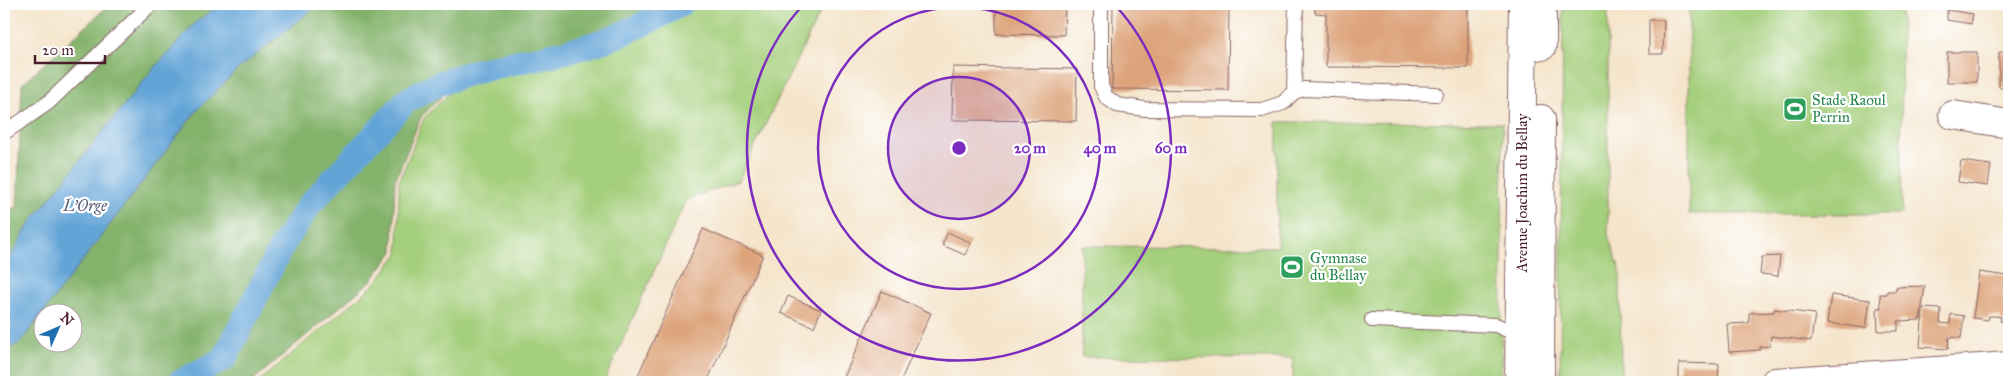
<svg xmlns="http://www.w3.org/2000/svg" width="2013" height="386" viewBox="0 0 2013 386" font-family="'IM FELL Great Primer',serif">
<rect width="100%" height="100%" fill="#fff"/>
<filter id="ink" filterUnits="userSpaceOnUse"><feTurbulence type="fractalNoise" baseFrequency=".02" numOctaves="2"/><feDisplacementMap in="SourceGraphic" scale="10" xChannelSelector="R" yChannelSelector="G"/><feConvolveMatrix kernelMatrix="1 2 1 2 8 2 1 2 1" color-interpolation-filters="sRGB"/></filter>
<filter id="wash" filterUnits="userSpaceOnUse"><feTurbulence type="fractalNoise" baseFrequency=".0096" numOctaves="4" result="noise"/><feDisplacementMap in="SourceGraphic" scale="20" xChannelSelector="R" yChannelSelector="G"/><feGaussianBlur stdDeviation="1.12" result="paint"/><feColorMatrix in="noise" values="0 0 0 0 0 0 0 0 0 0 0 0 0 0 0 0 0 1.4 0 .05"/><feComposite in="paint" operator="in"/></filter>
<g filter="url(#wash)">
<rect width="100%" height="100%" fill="#f4e4ca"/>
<!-- green -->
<g fill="#a4cf7b" stroke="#777753">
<polygon points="691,4 824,4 738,181 686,200 604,382 258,382 375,284 398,253 399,182 424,118 464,79 513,67 549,64 589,54 650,29"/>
<polygon points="1563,4 1608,4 1608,235 1620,269 1621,382 1560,382"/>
<polygon points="1689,4 1901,4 1902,214 1689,214"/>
<polygon points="1277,122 1503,123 1501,382 1293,382 1293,358 1082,357 1082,246 1277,247"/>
</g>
<!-- forest -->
<path fill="#83b26b" stroke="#66684b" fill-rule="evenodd" d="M 110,4 L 684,4 L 648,26 L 588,51 L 548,61 L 512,64 L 461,77 L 421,117 L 395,181 L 393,252 L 371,281 L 251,382 L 4,382 L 4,210 L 17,208 L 22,84 ZM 42,314 L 72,314 L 72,344 L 42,344 Z"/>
<!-- water -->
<polygon fill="#64a4d7" stroke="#576281" points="221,4 319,4 238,69 197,110 20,343 4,351 4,268 30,223 149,74 197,21"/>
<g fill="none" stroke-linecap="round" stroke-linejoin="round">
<!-- canal -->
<path stroke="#64a4d7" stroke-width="25" d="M 180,382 L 224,359 L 282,246 L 310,204 L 406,101 C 457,68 518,64 576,49 C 614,40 648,23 681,4"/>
</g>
<g id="blocks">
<!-- building -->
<g fill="#dda47c">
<polygon points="996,4 1065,4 1064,35 996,34"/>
<polygon points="1113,4 1229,4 1228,90 1112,89"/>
<polygon points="1314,4 1468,4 1468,68 1326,67 1326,14 1315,13"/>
<polygon points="1947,10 1973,14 1971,24 1947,20"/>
<polygon points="1649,20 1664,20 1663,54 1649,54"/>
<rect x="1947" y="52" width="30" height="30"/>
<polygon points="1999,52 2009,53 2009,88 1999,87"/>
<polygon points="953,67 1077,69 1076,121 952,120"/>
<polygon points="1961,161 1991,165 1988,186 1958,182"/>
<polygon points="703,229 763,255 707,382 635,382"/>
<polygon points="948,232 971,243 965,255 942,245"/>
<polygon points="1780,256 1778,276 1760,274 1762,257"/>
<polygon points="1979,272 2009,276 2009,323 2000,321 2001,317 1995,316 1989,316 1988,320 1973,318"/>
<polygon points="1925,286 1920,320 1898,321 1898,331 1878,331 1877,308 1881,308 1880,294 1887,294 1887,291 1896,291 1896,287"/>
<polygon points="882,291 931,313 900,382 842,382"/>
<polygon points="1831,295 1870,300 1866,328 1827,323"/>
<polygon points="788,296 821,310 814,327 781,313"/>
<polygon points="1923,308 1941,309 1940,323 1950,324 1951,314 1964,316 1961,338 1949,337 1948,349 1920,347"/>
<polygon points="1774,309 1815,314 1811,341 1771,336 1770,346 1760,347 1760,350 1729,352 1727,324 1749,323 1749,313 1774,312"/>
<polygon points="1679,363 1719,364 1718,382 1679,382"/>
</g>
</g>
</g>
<g filter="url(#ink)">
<use href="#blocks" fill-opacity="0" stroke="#866463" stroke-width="1"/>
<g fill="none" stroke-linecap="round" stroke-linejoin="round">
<!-- service casing -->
<g stroke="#866463" stroke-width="16">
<g id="service">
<polyline points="1101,4 1101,86 1106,97 1117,105 1144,109 1262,110 1283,103 1294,92 1304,89 1436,94"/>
<polyline points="1294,92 1296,4"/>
<polyline points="4,133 48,103 151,4"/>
<polyline points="1372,320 1496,325 1522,337"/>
</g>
</g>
<!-- minor casing -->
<g stroke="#866463" stroke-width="30">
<g id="minor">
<polyline points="1953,115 2009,124"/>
<polyline points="1775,382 2009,366"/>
</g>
</g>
<!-- tertiary casing -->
<g stroke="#866463" stroke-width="30">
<g id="tertiary">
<polyline points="1542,46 1542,4"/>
<polyline points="1519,382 1523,4"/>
<polyline points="1540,382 1541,119"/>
</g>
</g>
<!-- service -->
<use href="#service" stroke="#fff" stroke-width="14"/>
<!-- minor -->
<use href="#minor" stroke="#fff" stroke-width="28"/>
<!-- tertiary -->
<use href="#tertiary" stroke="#fff" stroke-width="28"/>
</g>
</g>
<!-- distance rings -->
<circle cx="959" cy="148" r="71" fill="#7b2cbf" fill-opacity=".12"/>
<g fill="none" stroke="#7b2cbf" stroke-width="2.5">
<circle cx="959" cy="148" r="71"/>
<circle cx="959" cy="148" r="141"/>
<path d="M1115 5A212 212 0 1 1 803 5"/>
</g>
<!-- icons -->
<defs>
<g id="stadium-square" transform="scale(1.25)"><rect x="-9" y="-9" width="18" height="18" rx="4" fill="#2e9e5b" stroke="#fff"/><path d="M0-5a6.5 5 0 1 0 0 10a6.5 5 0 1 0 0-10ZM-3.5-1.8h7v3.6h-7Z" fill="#fff"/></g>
</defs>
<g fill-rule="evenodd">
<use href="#stadium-square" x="1795" y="109"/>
<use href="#stadium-square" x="1292" y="267"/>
</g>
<g text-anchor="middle" stroke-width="4.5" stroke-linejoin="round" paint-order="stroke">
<!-- leisure labels -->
<g font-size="15" fill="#27864d" stroke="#fff" text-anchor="start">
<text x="1812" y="105">Stade Raoul<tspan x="1812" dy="17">Perrin</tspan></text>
<text x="1310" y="263">Gymnase<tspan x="1310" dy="17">du Bellay</tspan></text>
</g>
<!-- street labels -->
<g font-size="15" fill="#4a1f2b" stroke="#fff">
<text transform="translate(1522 193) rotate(-90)" y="5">Avenue Joachim du Bellay</text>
</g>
<!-- water labels -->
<g font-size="16" font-style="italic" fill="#565b78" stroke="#fff">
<text x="85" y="211">L'Orge</text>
</g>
</g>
<circle cx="959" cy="148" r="8" fill="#7b2cbf" stroke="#fff" stroke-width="2.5"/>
<g font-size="15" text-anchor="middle" font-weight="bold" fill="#7b2cbf" stroke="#fff" stroke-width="4.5" stroke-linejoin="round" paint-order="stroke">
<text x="1030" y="153">20 m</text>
<text x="1100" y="153">40 m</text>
<text x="1171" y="153">60 m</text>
</g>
<!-- margin -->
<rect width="2013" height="386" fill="none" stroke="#fff" stroke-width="20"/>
<!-- north arrow -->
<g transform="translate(58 328) rotate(45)"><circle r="24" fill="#ffffff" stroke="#b7a5aa"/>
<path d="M0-4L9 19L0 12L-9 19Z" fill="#1f6fb2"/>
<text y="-8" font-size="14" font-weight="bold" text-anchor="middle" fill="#4a1f2b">N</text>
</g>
<!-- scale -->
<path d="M35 55v8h70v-8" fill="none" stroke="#4a1f2b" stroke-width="2.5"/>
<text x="42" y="55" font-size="15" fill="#4a1f2b" stroke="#ffffff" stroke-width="4" paint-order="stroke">20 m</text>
</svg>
